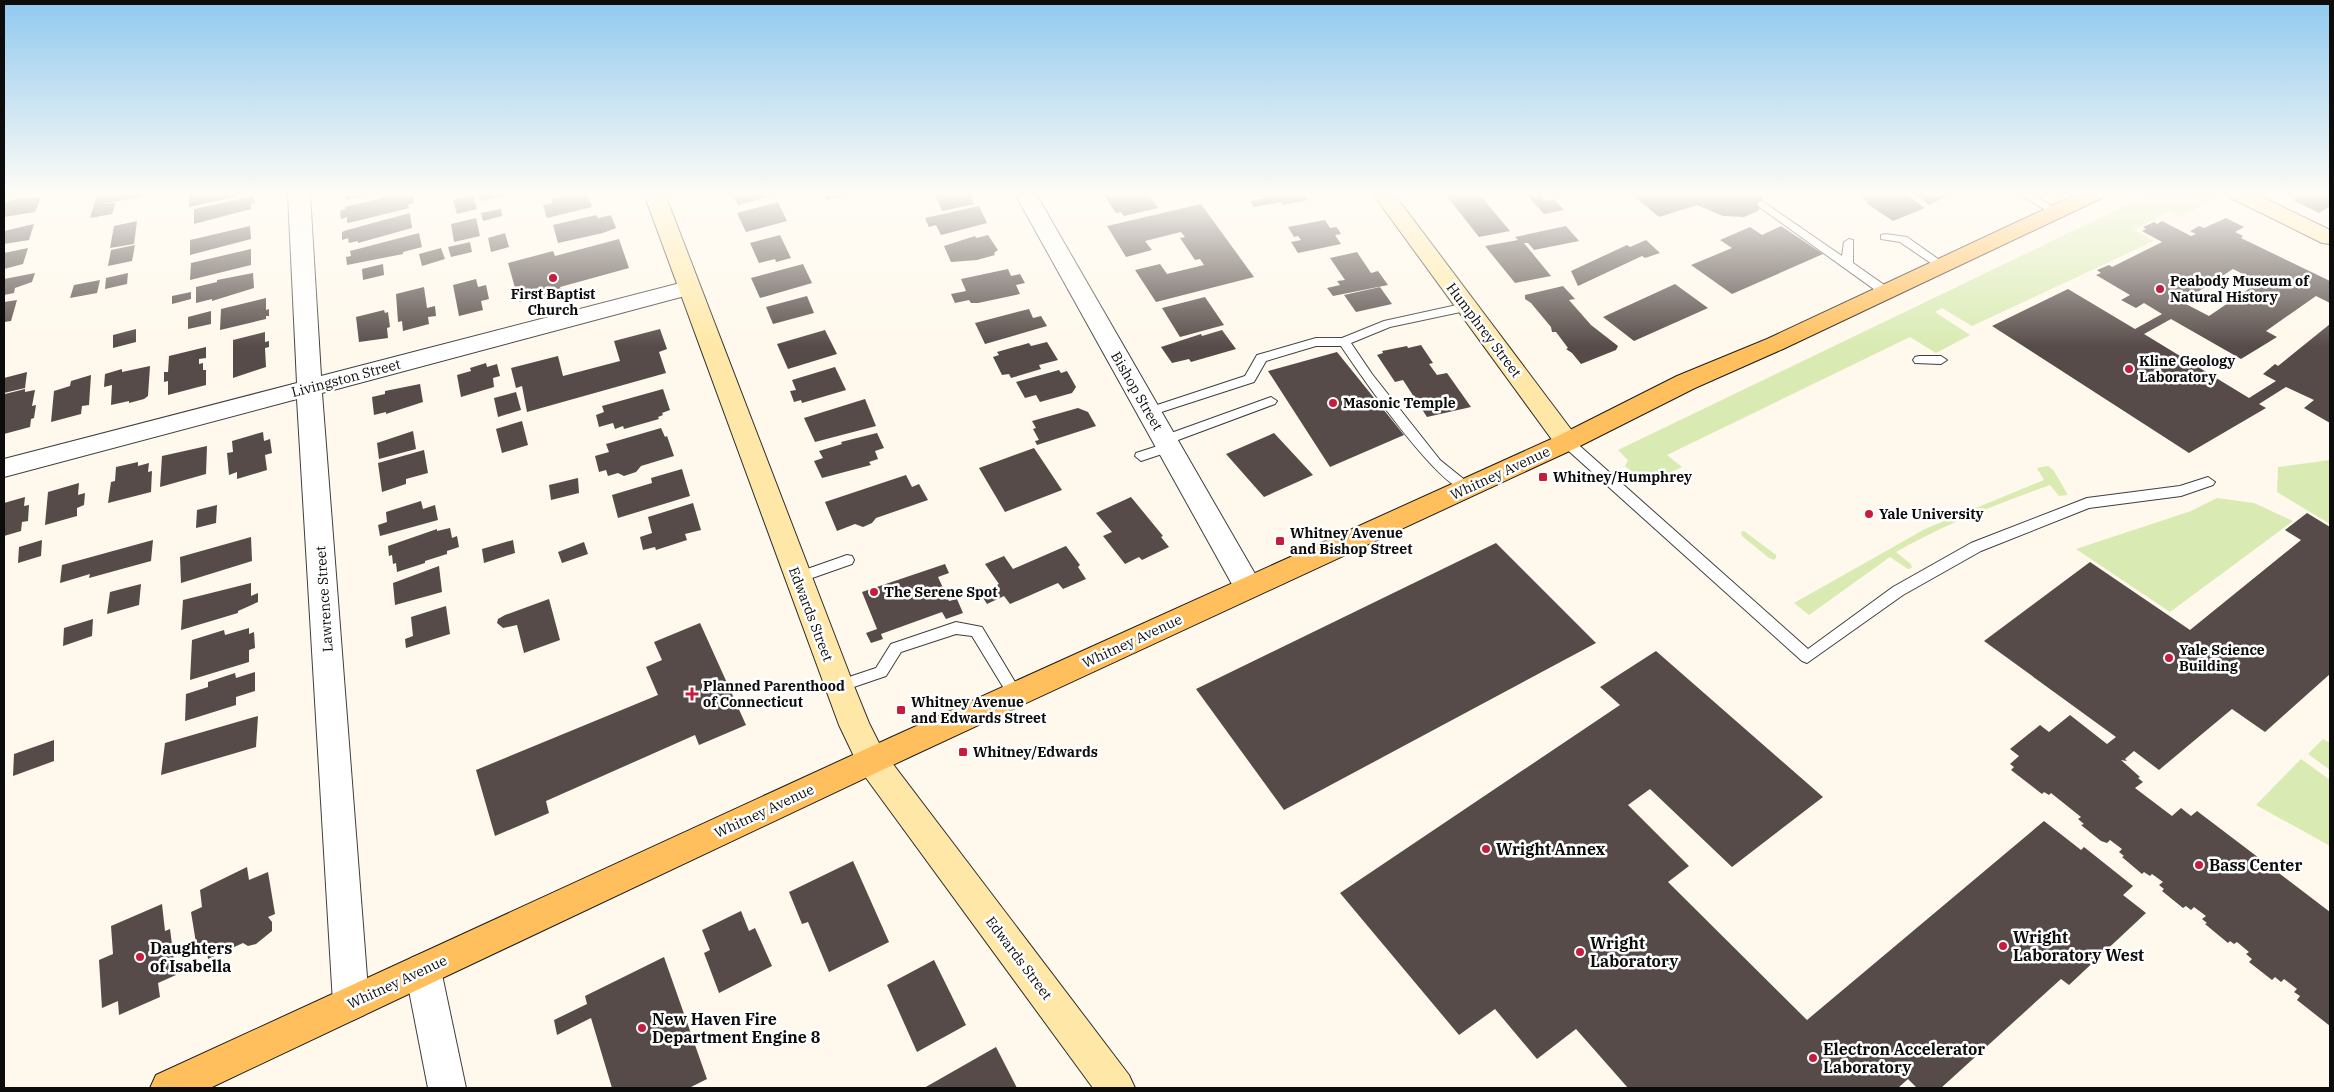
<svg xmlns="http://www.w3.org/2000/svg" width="2334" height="1092" viewBox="0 0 2334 1092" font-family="'IBM Plex Serif',serif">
<rect width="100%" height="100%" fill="#fff8ec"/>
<!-- green -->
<g fill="#d9ebb3">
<polygon points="2150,194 2209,194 2216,197 2181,217 2169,211 2134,230 2154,241 1972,326 1942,308 1935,312 1970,335 1936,353 1910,337 1667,455 1682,467 1647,484 1625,466 1628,460 1618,450"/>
<polygon points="2330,460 2330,524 2277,492 2278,467"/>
<path d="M 2048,466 L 2054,471 L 2068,495 L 2059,496 L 2050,485 C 1997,504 1945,524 1896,552 L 1911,564 L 1912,568 L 1908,569 L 1890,557 L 1809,615 L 1794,603 L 1925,529 L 2044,480 L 2037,468 Z"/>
<polygon points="2217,498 2254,503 2293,521 2170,612 2076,549 2191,511"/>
<polygon points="1744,531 1776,555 1776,558 1774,560 1769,558 1742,536 1741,532"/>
<polygon points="2323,739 2330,743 2330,770 2308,754"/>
<polygon points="2301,759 2330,780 2330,846 2256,805"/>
</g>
<!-- building -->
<g fill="#564b48" fill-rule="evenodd">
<polygon points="97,194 142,194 141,197 102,204 116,203 112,214 90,218"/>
<polygon points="189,194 235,194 235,197 189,207"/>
<polygon points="345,194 367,194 367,195 346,200"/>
<polygon points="398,194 413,194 414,203 408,205 409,208 357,221 347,223 347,217 341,219 340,211 345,209 345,207"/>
<polygon points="479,194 502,194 503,196 481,201"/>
<polygon points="575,194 587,194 592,207 547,218 543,205 552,203 551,199"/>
<polygon points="730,194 775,194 775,195 738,205 734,197 731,198"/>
<polygon points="823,194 844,194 844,196 826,200"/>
<polygon points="935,194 980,194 980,195 971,197 975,204 942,211"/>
<polygon points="1148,194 1158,208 1124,216 1121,212 1116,213 1104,195"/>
<polygon points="1261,194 1304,194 1308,200 1283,205 1281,202 1254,207 1250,201 1264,198"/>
<polygon points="1445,194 1479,194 1510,231 1479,237"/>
<polygon points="1526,194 1545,194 1541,196 1545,201 1554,199 1564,210 1544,214"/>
<polygon points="1631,194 1760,194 1763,202 1758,211 1744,217 1723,216 1697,205 1659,217"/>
<polygon points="1857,194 1906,194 1925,208 1893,221 1866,203 1868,202"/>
<polygon points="1915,194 1951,194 1929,205"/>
<polygon points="2303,194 2330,194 2330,206 2319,213 2293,200"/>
<polygon points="473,195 477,209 457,214 453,200"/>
<polygon points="254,196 255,203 251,204 251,209 194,224 194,209"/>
<polygon points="41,197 35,212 4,217 4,203 18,198"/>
<polygon points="778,202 787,221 746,232 737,213"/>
<polygon points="1201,204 1254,277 1156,302 1135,270 1160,264 1167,274 1204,265 1200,259 1195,260 1180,238 1185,237 1181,232 1145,241 1152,250 1126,257 1107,226"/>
<polygon points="979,206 987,223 941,235 936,225 929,227 925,218"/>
<polygon points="501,209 502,216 483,221 481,213"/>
<polygon points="410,213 412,228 358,243 358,241 349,243 348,238 342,240 342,232 347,230"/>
<polygon points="596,215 598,218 611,215 616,228 603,233 558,243 553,225"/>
<polygon points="476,218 480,236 454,242 451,224"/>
<path d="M 2226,218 L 2244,227 L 2235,232 L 2243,236 L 2241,238 L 2330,281 L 2330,303 L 2316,296 L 2266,331 L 2277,337 L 2241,359 L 2171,319 L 2144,334 L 2249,398 L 2276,381 L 2263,374 L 2275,364 L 2278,366 L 2330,324 L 2330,423 L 2304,408 L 2314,400 L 2286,387 L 2259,404 L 2266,408 L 2189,453 L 1992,326 L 2068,289 L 2135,329 L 2162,314 L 2144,303 L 2136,308 L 2121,300 L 2130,295 L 2096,275 L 2101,273 L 2097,270 L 2109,265 L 2112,267 L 2162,242 L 2142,231 L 2146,229 L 2143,227 L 2154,222 L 2157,224 L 2162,221 L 2191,236 L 2196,234 L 2190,231 L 2194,229 L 2199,226 L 2204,228 ZM 2233,269 L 2259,282 L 2209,316 L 2182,302 Z"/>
<polygon points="1325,220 1330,228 1336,227 1338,229 1341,234 1335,235 1341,244 1298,253 1291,242 1301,240 1298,236 1294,237 1288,227"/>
<polygon points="137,221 134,244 110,248 114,226"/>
<polygon points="34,224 29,240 4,244 4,231"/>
<polygon points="250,226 251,239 190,255 190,240"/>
<polygon points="1566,226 1579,241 1534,250 1528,243 1524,243 1551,276 1515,283 1485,246 1518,240 1515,237"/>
<polygon points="1781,226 1823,254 1732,294 1691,265 1732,248 1720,240 1750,227 1762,235"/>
<polygon points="419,233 422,247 403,252 403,254 347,265 346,257 351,256 350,251"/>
<polygon points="505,233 509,247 491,252 488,238"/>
<polygon points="780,235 791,258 776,262 775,259 759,263 750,243"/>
<polygon points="988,235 998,250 994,253 995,255 977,260 951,262 944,246 975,236 976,238"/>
<polygon points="619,239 629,268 560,287 561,290 519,302 508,263 553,251 555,256"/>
<polygon points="1646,240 1660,253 1645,258 1642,256 1578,286 1571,271 1627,245 1630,247"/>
<polygon points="470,242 472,252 451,257 448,247"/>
<polygon points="135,245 132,261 108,266 111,250"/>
<polygon points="28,248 23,264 4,269 4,253"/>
<polygon points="441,248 445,259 422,266 419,254"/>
<polygon points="251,249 251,265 190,280 191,263"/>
<polygon points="1357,252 1371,273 1378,271 1388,285 1333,296 1327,288 1340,285 1337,281 1345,280 1330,258"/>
<polygon points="383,264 384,275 363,280 362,269"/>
<polygon points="803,264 812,283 760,298 751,278"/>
<polygon points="1008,269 1011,276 1020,274 1025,283 1016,285 1020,294 978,303 971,303 969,300 955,303 951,294 966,291 961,279"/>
<polygon points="35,273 32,282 15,288 14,293 4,295 4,279"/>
<polygon points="128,273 127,284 105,289 106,278"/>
<polygon points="253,273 254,288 212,301 212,299 196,303 196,287 217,282 217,280"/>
<polygon points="476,279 478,287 486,285 489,299 481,301 483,310 459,316 453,285"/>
<polygon points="100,280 97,293 70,298 74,285"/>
<polygon points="1675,284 1708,308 1634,341 1603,317"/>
<polygon points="1563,286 1575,299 1569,300 1591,325 1618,346 1616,350 1581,364 1572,353 1566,349 1568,348 1556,332 1552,332 1551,327 1531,303 1525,299 1525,295"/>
<polygon points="424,287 427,308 435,306 436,316 428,317 429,324 403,331 402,321 398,322 396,294"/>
<polygon points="1380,287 1392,304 1356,312 1344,295"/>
<polygon points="191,292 191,299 172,304 172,296"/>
<polygon points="807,296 814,313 773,324 766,307"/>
<polygon points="1205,297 1224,325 1180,337 1162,308"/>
<polygon points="266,298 266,310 269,309 269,316 266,316 266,319 220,330 221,309"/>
<polygon points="17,300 11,321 4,322 4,302"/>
<polygon points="1029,309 1033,318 1041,316 1047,326 985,344 975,323"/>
<polygon points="384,310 385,313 388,312 390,327 387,328 388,338 359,342 356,317"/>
<polygon points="211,311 211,324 188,329 188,317"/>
<polygon points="136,329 136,342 113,348 113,335"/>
<polygon points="660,329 667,349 659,352 666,373 527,412 522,386 516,388 511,368 558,356 563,376 620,361 614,341"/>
<polygon points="825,330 837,354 788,369 777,344"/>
<polygon points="1222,330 1236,349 1191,362 1189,359 1172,363 1161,347 1201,334 1202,336"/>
<polygon points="265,332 265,342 269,341 269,347 265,348 266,367 233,378 233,340"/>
<polygon points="1047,342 1058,360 1039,365 1041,369 1011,378 1009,374 1002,375 993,357 999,355 997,352 1029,343 1031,346"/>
<polygon points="1421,345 1433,363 1429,364 1437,375 1447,373 1471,407 1427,417 1403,380 1395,382 1377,355 1383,353 1382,351 1407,346 1408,348"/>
<polygon points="206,347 206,358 199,359 199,364 203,363 203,370 206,370 206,385 168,395 168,381 164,382 164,372 168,372 169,356"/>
<polygon points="1337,352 1404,435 1330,467 1268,371"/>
<polygon points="486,363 487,367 497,364 500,376 493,378 494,387 461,397 457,375 471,371 470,368"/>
<polygon points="150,366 148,396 144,399 129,403 129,401 111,405 112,385 104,387 105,374 122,369 122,372"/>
<polygon points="835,367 846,390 802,403 801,400 794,402 790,391 796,390 792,380"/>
<polygon points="1059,370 1061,373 1067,371 1076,387 1072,393 1040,402 1036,395 1025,398 1016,382"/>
<polygon points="27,372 25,388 4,393 4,378"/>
<polygon points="91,375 89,405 82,406 81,414 51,422 54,391 70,386 71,381"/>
<polygon points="420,384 423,402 386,414 386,412 374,415 372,397 385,394 385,391"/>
<polygon points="25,389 25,392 35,390 32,406 36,405 34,418 31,419 30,427 4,434 5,394"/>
<polygon points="663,389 670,410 662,413 663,415 658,417 659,419 624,429 623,426 615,429 613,423 599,427 596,415 604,412 602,406"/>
<polygon points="516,392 521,410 498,417 494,398"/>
<polygon points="865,399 876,426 815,442 804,418"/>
<polygon points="1078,408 1088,412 1096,426 1037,445 1035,441 1039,440 1033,429 1036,428 1032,421"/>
<polygon points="522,421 528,445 502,453 496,429"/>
<polygon points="661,428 665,437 667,436 674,456 641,466 636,472 624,476 618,473 608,476 606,470 599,472 595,456 609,452 606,444"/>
<polygon points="413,431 416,449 379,459 377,443"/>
<polygon points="263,432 264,441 270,439 272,453 265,455 267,470 237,479 237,472 229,475 227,453 233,452 232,441"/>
<polygon points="877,433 884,448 875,451 878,459 869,462 871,465 822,478 814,461 823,458 819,451 842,444 841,442"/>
<polygon points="1274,433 1313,475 1264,497 1226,454"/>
<polygon points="207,446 206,474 160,487 162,456"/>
<polygon points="1034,448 1062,490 1005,512 979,468"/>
<polygon points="424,450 428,473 406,479 406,484 382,492 378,463"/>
<polygon points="138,462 138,466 149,463 148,472 152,471 151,492 108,503 111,482 115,481 116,467"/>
<polygon points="682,469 690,496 618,518 612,495 652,483 651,478"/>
<polygon points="906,475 912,487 919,484 928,500 876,518 872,523 863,527 855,524 837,531 825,502"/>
<polygon points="578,478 579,493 551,500 549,485"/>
<polygon points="79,483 78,495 85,493 84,505 77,508 77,516 45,525 48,492"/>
<polygon points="25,497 24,506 29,505 28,521 22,522 21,531 4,536 4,503"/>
<polygon points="1131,497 1163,536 1161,537 1169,547 1142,560 1139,557 1125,564 1103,536 1112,532 1096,513"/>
<polygon points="421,501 423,509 435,505 438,520 380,536 378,525 387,522 386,512"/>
<polygon points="693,503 701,530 685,534 687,540 656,550 655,547 643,550 640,537 652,533 648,517"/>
<polygon points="217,505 216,523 196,528 197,510"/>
<polygon points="2307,513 2330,527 2330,674 2265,732 2232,709 2159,770 2134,751 2125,759 2127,761 2121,760 2140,777 2138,778 2143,782 2135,788 2172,816 2181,808 2191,816 2197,811 2330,912 2330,1026 2297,1000 2300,996 2294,992 2297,989 2284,979 2281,982 2275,977 2272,980 2249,962 2252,959 2246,954 2249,952 2237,942 2234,944 2230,941 2228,943 2205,924 2207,923 2202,919 2206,916 2194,907 2191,910 2186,906 2183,908 2162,891 2164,889 2159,885 2163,882 2152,874 2150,876 2144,872 2142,874 2122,857 2124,856 2119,852 2122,849 2110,840 2107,843 2101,841 2081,825 2084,824 2078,819 2081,817 2051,793 2049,795 2044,792 2042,794 2011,770 2014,767 2010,764 2019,756 2010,749 2040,725 2049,732 2070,715 2107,744 2116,737 1984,641 2090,562 2190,630 2301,540 2285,530"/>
<polygon points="450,528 452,538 457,536 459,547 447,551 447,554 425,561 425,563 397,572 396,563 393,564 392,555 389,556 388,546 437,529 437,531"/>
<polygon points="251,537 252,561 181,583 180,557"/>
<polygon points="42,540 41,556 18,563 19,547"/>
<polygon points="153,540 151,561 89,578 90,574 60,583 62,565"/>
<polygon points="513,540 515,553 484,563 482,549"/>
<polygon points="584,542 588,554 562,563 558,552"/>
<polygon points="1496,543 1596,643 1284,810 1196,689"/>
<polygon points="1066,546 1080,565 1078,567 1086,579 1063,589 1058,583 1010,604 1004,596 987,604 980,593 999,584 985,564 1004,556 1013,569"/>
<polygon points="945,564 949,573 938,577 949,601 957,599 963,613 946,619 942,612 881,634 883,639 871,643 866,633 877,629 862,592"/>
<polygon points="439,566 442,592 395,605 393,583"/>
<polygon points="251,583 251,596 258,593 258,602 238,611 238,613 181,630 183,600"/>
<polygon points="141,584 139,605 107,614 110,592"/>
<polygon points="549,599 560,640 524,653 517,625 503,628 497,623 498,619 505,615"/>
<polygon points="446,606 450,634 406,648 405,639 413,636 411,617"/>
<polygon points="93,619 92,636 63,646 64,628"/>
<polygon points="700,623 746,725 699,745 695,735 546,801 549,813 495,836 476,770 658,695 646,667 662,660 654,642"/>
<polygon points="249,628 249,634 254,632 255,648 249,650 249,662 190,680 192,640 224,630 225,635"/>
<polygon points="1656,651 1823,797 1732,867 1650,789 1628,805 1689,866 1668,882 1807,1020 2044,821 2081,850 2084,847 2133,886 2123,895 2146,913 2069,985 2061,979 1941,1088 1917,1088 1908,1079 1898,1088 1628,1088 1576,1029 1537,1059 1495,1009 1459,1035 1340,893 1620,705 1600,687"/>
<polygon points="255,672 255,691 236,697 236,705 185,721 186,694 208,687 208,682 235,673 236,678"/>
<polygon points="258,716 256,747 161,775 165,743"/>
<polygon points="54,740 54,761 13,776 14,754"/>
<polygon points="853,861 889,942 829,972 808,922 802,924 789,892"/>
<polygon points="247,867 249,880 268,872 275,914 268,917 272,922 272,931 256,944 248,946 243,943 208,959 206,945 197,949 191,912 202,907 200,890"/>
<polygon points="162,904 165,931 170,929 176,975 158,983 160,997 119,1015 118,1001 102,1008 99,960 113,954 111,926"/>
<polygon points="741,911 749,931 755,928 772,966 719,993 704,953 710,950 702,930"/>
<polygon points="664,957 707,1079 689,1088 612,1088 591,1018 557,1035 554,1020 587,1004 585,996"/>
<polygon points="934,960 966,1025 917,1052 887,985"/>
<polygon points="996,1047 1017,1088 924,1088"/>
</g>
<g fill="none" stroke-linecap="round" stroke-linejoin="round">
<!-- lane casing -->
<g stroke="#3f3f3f" stroke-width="2">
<g id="lane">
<polygon points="2019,194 2032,194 2061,212 2060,214 2052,214"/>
<polygon points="1762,201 1842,256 1844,242 1849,239 1853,240 1853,263 1890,289 1892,292 1890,295 1882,295 1758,206 1758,202"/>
<polygon points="1885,234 1907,237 1948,266 1942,269 1938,268 1900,242 1881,239 1881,235"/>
<path d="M 1466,303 L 1472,307 L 1470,310 L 1390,327 L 1351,343 L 1372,374 L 1440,460 L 1471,485 L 1473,488 L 1471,491 C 1445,499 1357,370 1341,346 L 1316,346 L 1266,361 L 1254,382 L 1149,416 L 1143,412 L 1145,409 L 1245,376 L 1257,355 L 1316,338 L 1342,338 L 1384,321 Z"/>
<polygon points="1919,356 1941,356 1947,360 1941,364 1915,363 1913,360 1915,357"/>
<polygon points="1271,397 1277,401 1275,404 1170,443 1175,447 1174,450 1141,461 1135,456 1136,453 1164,444 1159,440 1160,437"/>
<polygon points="1567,438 1572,439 1808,649 1893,587 1971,543 2087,498 2180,486 2208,477 2215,482 2213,485 2181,496 2089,508 1981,551 1903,595 1807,663 1802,661 1562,445 1561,442"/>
<polygon points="847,555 852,556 854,560 852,564 798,583 793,582 791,578 793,574"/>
<polygon points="956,622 982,627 1021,692 1024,696 1021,700 1016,702 1011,700 972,636 956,634 901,652 886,676 839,692 834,690 831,686 834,682 876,668 891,644"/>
</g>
</g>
<!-- street casing -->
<g stroke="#3f3f3f" stroke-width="2">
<g id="street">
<polygon points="288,194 310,194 321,376 688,281 696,283 699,288 696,293 322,393 369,1003 364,1015 351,1021 338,1015 333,1003 297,399 4,477 4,459 297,383"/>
<polygon points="1015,194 1036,194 1258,579 1262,587 1258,595 1248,598 1238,595"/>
<polygon points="423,953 435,958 441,970 466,1088 428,1088 405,970 411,958"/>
</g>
</g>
<!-- secondary casing -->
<g stroke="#2e2e2e" stroke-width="2">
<g id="secondary">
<polygon points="644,194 665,194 854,686 869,723 883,751 1129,1075 1135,1088 1093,1088 861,771 839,725"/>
<polygon points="1373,194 1394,194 1576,436 1580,442 1576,448 1567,451 1558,448"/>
<polygon points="2228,194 2256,194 2330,230 2330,244 2322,243 2231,198"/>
</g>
</g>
<!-- primary casing -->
<g stroke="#1d1d1d" stroke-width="2">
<polygon id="primary" points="2077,194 2105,194 2102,198 1783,349 1695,388 1576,448 914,755 210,1088 150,1088 156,1075 892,737 1558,436 1677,376 1767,339"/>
</g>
<!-- lane -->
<use href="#lane" fill="#fff" fill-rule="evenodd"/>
<!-- street -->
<use href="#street" fill="#fff" fill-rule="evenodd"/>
<!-- secondary -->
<use href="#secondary" fill="#ffe8a7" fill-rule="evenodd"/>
<!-- primary -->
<use href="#primary" fill="#ffbf5c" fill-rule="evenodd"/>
</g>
<!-- sky -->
<linearGradient id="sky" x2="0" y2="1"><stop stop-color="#90c9ef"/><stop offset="0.56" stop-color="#fffcf6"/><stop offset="1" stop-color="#fffcf6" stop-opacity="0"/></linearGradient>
<rect width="2334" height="347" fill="url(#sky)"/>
<!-- markers -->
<g fill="#c41d3e" stroke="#fff" stroke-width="2">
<circle cx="553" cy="278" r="5"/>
<circle cx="2160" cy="289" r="5"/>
<circle cx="2129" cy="369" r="5"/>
<circle cx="1333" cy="403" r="5"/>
<rect x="1538" y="472" width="10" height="10" rx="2.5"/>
<circle cx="1869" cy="514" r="5"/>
<rect x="1275" y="536" width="10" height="10" rx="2.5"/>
<circle cx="874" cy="592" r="5"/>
<circle cx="2169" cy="658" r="5"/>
<path d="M689.5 686.5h5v5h5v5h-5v5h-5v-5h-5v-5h5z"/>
<rect x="896" y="705" width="10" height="10" rx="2.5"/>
<rect x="958" y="747" width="10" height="10" rx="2.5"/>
<circle cx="1486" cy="849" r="5"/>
<circle cx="2199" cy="865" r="5"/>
<circle cx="2003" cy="946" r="5"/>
<circle cx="1580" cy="952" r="5"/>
<circle cx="140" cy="957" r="5"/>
<circle cx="642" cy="1028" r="5"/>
<circle cx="1813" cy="1058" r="5"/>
</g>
<g text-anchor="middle" stroke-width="5" stroke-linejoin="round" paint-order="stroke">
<!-- poi labels -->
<g font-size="14" font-weight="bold" fill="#0c0c0c" stroke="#fff" text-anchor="start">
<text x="2170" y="286">Peabody Museum of<tspan x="2170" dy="16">Natural History</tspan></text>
<text x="553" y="299" text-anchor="middle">First Baptist<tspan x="553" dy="16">Church</tspan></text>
<text x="2139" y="366">Kline Geology<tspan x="2139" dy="16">Laboratory</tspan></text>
<text x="1343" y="408">Masonic Temple</text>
<text x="1553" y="482">Whitney/Humphrey</text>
<text x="1879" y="519">Yale University</text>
<text x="1290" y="538">Whitney Avenue<tspan x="1290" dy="16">and Bishop Street</tspan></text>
<text x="884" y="597">The Serene Spot</text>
<text x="2179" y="655">Yale Science<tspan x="2179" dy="16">Building</tspan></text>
<text x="703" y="691">Planned Parenthood<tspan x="703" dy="16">of Connecticut</tspan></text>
<text x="911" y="707">Whitney Avenue<tspan x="911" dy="16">and Edwards Street</tspan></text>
<text x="973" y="757">Whitney/Edwards</text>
</g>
<!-- street labels -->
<g font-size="14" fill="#0c0c0c" stroke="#fff">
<text transform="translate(1484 330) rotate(53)" y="5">Humphrey Street</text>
<text transform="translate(346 378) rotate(-15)" y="5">Livingston Street</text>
<text transform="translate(1137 391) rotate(60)" y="5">Bishop Street</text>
<text transform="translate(1500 473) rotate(-25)" y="5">Whitney Avenue</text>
<text transform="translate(324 599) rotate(-94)" y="5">Lawrence Street</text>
<text transform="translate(811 614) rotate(69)" y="5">Edwards Street</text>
<text transform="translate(1132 641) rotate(-25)" y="5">Whitney Avenue</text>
<text transform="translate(764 811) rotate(-25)" y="5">Whitney Avenue</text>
<text transform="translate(1019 958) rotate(53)" y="5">Edwards Street</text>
<text transform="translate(397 982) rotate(-25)" y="5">Whitney Avenue</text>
</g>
<!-- near-poi labels -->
<g font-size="16" font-weight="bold" fill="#0c0c0c" stroke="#fff" text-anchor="start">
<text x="1496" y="855">Wright Annex</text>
<text x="2209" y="871">Bass Center</text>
<text x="2013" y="943">Wright<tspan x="2013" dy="18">Laboratory West</tspan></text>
<text x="1590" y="949">Wright<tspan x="1590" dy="18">Laboratory</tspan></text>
<text x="150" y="954">Daughters<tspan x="150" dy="18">of Isabella</tspan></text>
<text x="652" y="1025">New Haven Fire<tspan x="652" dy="18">Department Engine 8</tspan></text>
<text x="1823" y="1055">Electron Accelerator<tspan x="1823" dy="18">Laboratory</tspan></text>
</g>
</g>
<!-- border -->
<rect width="2334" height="1092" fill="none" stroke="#0c0c0c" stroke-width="10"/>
</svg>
